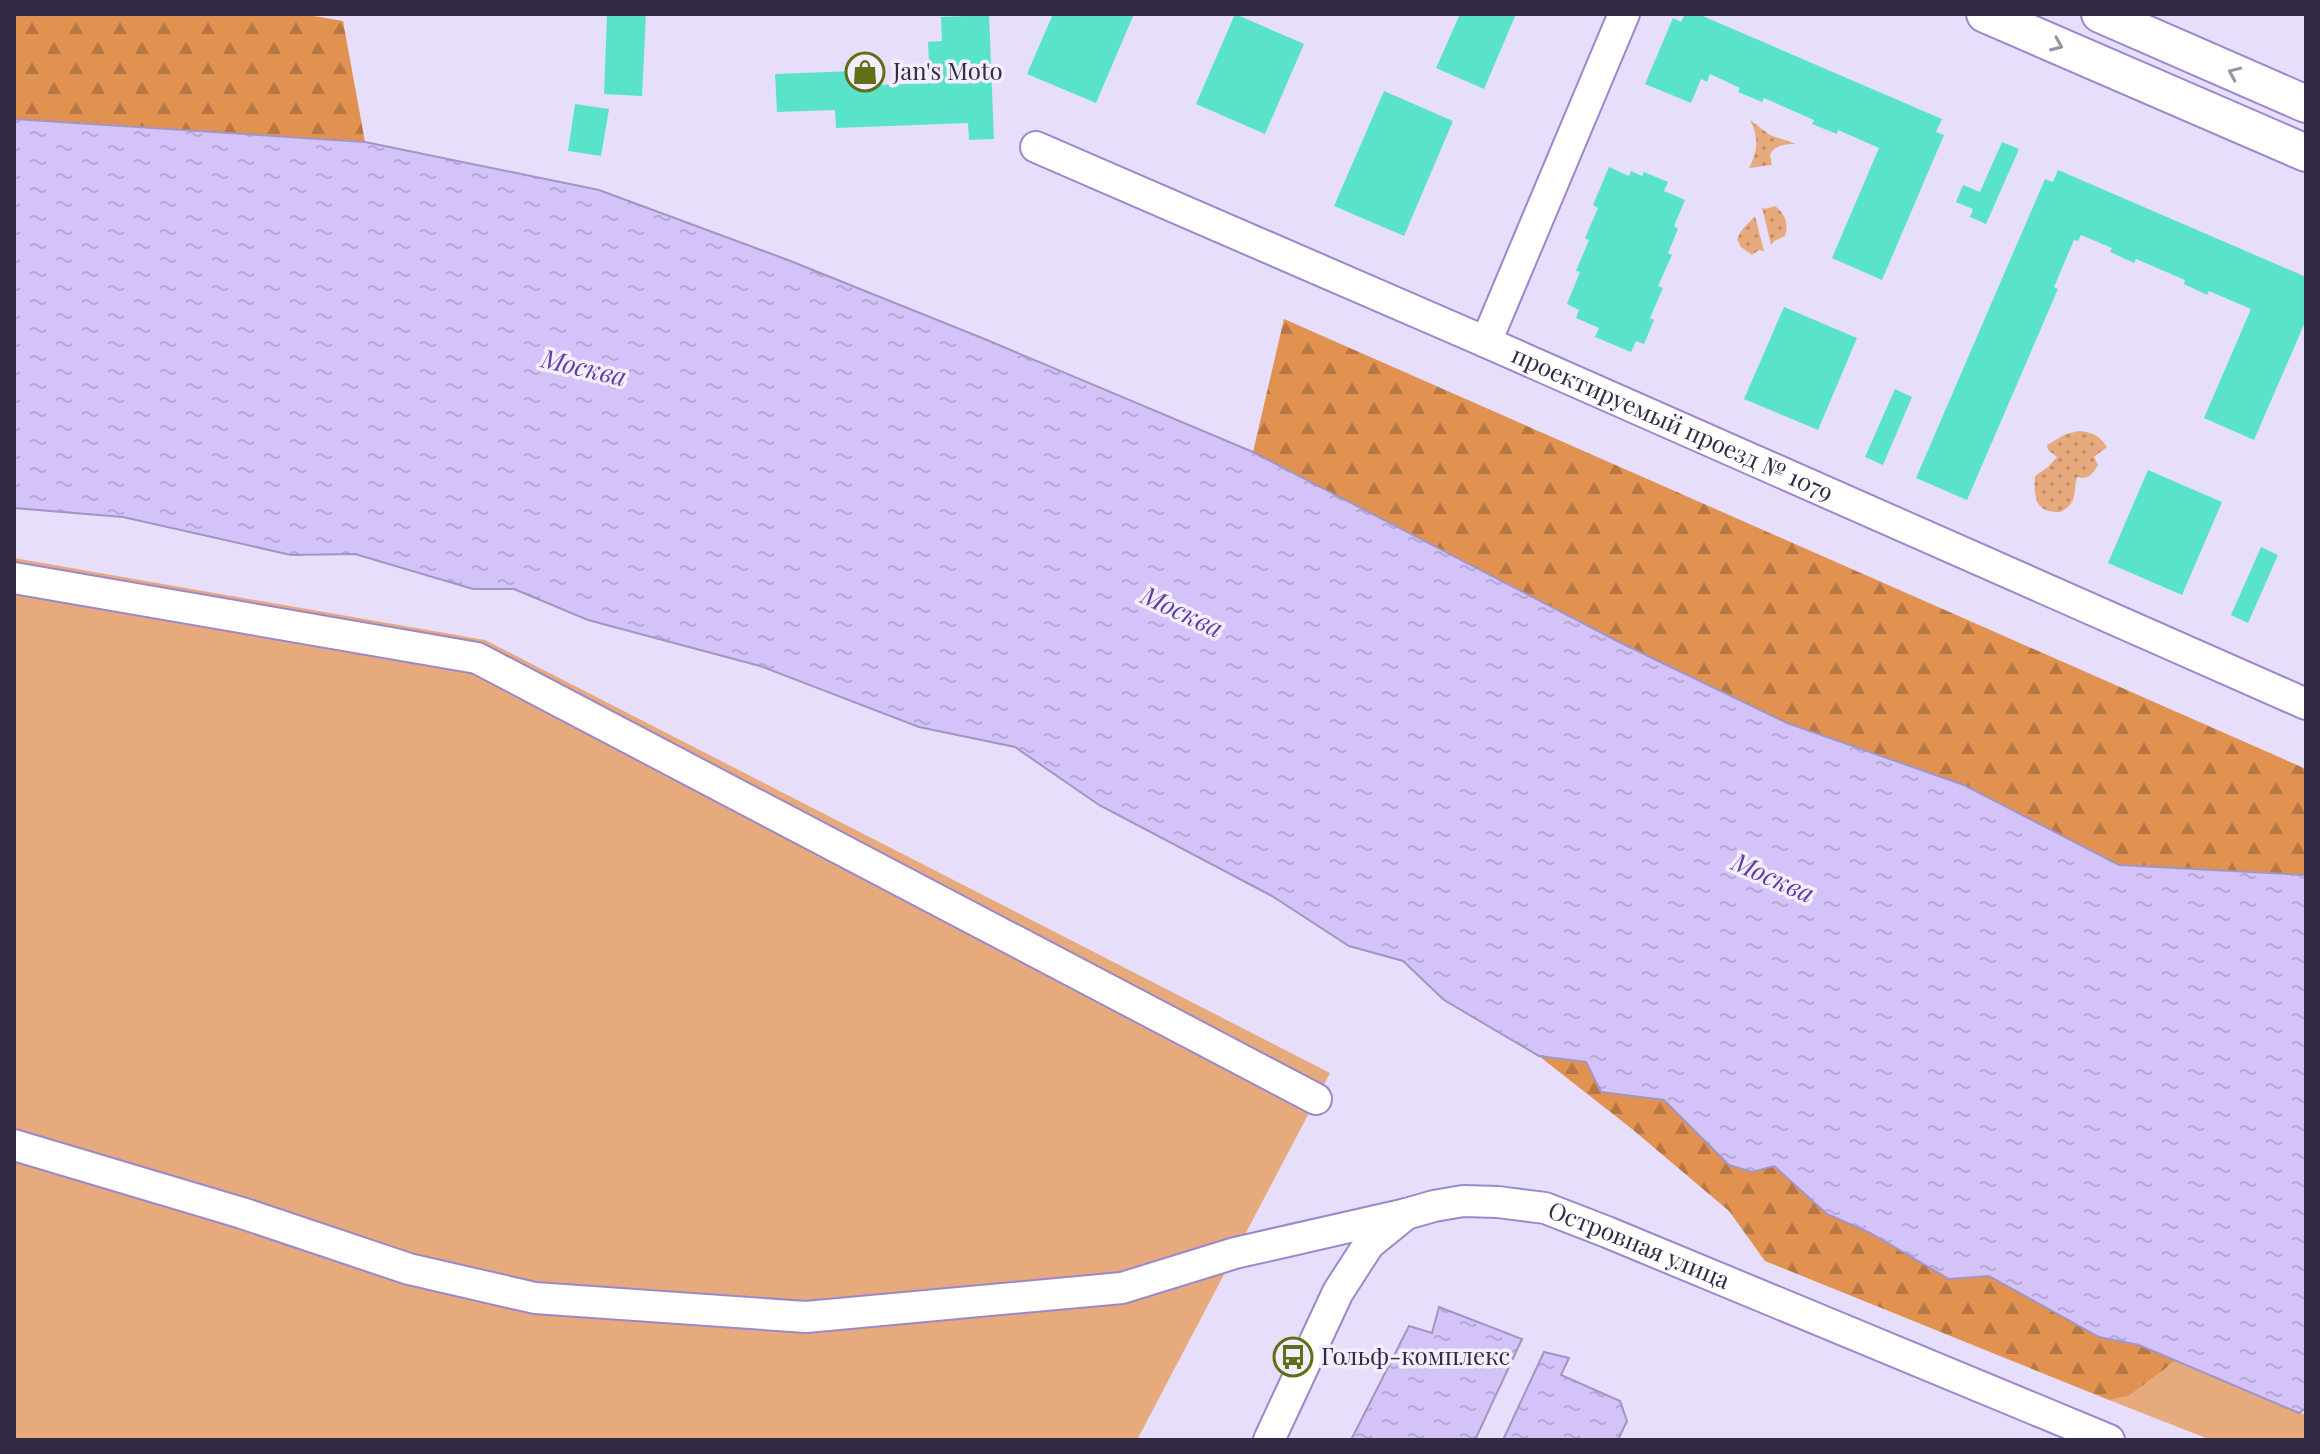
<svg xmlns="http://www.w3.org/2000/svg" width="2320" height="1454" viewBox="0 0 2320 1454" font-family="'Playfair Display',serif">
<defs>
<pattern id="forest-firs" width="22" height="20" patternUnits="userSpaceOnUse" patternTransform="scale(2)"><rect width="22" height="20" fill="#e19150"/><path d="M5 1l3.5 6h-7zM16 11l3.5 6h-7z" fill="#b77744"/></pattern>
<pattern id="park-dots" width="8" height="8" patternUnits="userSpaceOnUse" patternTransform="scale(2)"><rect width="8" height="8" fill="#e6aa7c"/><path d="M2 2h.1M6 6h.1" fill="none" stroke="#bb8b67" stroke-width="1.8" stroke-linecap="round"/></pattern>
<pattern id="water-ripples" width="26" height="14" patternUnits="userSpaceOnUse" patternTransform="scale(2)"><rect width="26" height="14" fill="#d3c3f8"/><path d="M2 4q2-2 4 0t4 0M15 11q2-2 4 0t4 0" fill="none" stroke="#b6a8d6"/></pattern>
</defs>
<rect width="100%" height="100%" fill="#e7defc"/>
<!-- grass -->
<g fill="#e6aa7c">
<polygon points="14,558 485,640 1330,1073 1137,1440 14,1440"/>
<polygon points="2175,1361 2306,1415 2306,1440 2211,1440 2109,1400 2129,1396"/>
</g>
<!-- forest -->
<g fill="url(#forest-firs)">
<polygon points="14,14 302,14 343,21 365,142 14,119"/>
<polygon points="1284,319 2306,769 2306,875 2119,865 1964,785 1788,723 1621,643 1253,452"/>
<polygon points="1539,1056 1586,1062 1601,1092 1664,1100 1729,1164 1752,1172 1773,1166 1827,1214 1870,1233 1949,1279 1989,1276 2099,1337 2139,1345 2175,1361 2129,1396 2109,1400 1765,1261 1729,1211 1632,1129"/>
</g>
<!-- park -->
<g fill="url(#park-dots)">
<path d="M 1750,120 L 1770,135 L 1796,144 C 1785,144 1774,145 1770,155 L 1772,165 L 1749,168 C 1758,151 1759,137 1750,120 Z"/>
<path d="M 1775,206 C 1785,214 1789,223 1785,236 L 1774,241 L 1771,245 L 1762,207 L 1765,209 Z"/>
<polygon points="1755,216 1764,251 1759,250 1752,255 1741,247 1737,239 1741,231"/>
<path d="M 2079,431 C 2092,432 2100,436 2107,447 L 2094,457 L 2098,465 C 2092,475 2088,480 2077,477 C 2073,493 2078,504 2060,512 C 2034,513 2034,496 2035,476 L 2048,467 L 2057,457 L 2048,450 L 2047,445 L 2066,434 Z"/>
</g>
<!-- water -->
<g fill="url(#water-ripples)" stroke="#a395c3" stroke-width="2">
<polygon points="14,119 365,142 599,190 788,260 987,340 1253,452 1621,643 1787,723 1964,785 2119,865 2306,875 2306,1408 2299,1413 2139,1345 2099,1337 1989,1276 1949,1279 1870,1233 1827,1214 1774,1166 1752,1172 1729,1165 1664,1100 1601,1092 1586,1062 1539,1056 1444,1000 1403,961 1349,946 1272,896 1099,805 1015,747 919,727 760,666 588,620 514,589 473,589 355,554 291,555 123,517 14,508"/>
<polygon points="1439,1307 1522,1339 1475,1440 1351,1440 1409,1326 1432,1333"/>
<polygon points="1544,1352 1569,1358 1561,1375 1620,1401 1627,1421 1618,1440 1503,1440"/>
</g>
<!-- building -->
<g fill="#59e4c9">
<polygon points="607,14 646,14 642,96 604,94"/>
<polygon points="1053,14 1134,14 1096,103 1027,74"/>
<polygon points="1235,14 1304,44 1265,134 1196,104"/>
<polygon points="1460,14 1516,14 1484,89 1436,68"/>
<polygon points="1685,14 1698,14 1942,119 1936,132 1944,135 1882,280 1832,258 1879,148 1838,130 1837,134 1812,124 1814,120 1764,98 1762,102 1738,92 1740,88 1710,74 1707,82 1701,79 1691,103 1645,84 1673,18 1681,22"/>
<polygon points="989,15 994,139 969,140 968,123 836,128 835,110 777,112 775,74 881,70 882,85 930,83 928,42 942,41 941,17"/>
<polygon points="1384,91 1453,121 1404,236 1334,206"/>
<polygon points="575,104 609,109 601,156 568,151"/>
<polygon points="2002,142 2019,149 1986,224 1970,217 1973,209 1956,202 1963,185 1980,192"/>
<polygon points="1609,167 1629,176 1631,171 1642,176 1644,172 1668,182 1664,191 1685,200 1674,226 1678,229 1668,253 1672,255 1658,286 1663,288 1650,318 1654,320 1644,344 1636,341 1631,352 1595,337 1599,328 1576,318 1579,310 1567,304 1580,272 1576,271 1589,240 1585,238 1598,208 1593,205"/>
<polygon points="2058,170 2306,277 2306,320 2254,440 2204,418 2251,309 2209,291 2207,295 2184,284 2185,280 2136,259 2134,263 2110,252 2112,248 2081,235 2078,241 2074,240 2054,287 2058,289 1967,500 1916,478 2045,179 2053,182"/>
<polygon points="1784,307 1857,338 1818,430 1744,399"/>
<polygon points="1895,389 1912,397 1883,465 1865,457"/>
<polygon points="2148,470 2222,502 2182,595 2108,563"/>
<polygon points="2261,547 2278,555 2248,623 2231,615"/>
</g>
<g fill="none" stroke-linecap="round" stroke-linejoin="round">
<!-- minor casing -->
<g stroke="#9d87cc" stroke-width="34">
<g id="minor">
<path id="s1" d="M 1036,147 L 1486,342 L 2306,704"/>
<polyline points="1486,342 1624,14"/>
<polyline points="14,578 477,658 1316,1099"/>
<polyline points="14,1145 242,1213 409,1269 535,1298 806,1317 1122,1288 1235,1253 1406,1214"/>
<path id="s2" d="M 1269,1440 L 1338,1292 L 1369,1244 L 1406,1214 L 1434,1206 L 1463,1201 L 1498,1202 L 1545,1208 L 1607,1232 L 2109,1440"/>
</g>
</g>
<!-- major casing -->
<g stroke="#9d87cc" stroke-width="40">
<g id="major">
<polyline points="1985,14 2306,153"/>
<polyline points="2100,14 2306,104"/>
</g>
</g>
<!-- minor -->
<use href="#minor" stroke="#fff" stroke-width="30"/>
<!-- major -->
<use href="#major" stroke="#fff" stroke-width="36"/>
</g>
<!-- one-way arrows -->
<defs><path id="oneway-chevron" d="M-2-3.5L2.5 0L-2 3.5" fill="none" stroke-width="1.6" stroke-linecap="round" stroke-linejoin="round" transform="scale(2)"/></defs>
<g stroke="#9994a2">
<use href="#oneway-chevron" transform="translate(2057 45) rotate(23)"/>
<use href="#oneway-chevron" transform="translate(2234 73) rotate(-156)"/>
</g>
<!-- icons -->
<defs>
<g id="shop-ring" transform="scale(2)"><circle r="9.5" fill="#f2eefd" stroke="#616e18" stroke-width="1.5"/><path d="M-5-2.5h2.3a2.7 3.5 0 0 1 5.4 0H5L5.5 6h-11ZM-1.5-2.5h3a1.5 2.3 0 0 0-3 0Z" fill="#616e18"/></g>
<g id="bus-ring" transform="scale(2)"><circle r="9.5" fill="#f2eefd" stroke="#616e18" stroke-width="1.5"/><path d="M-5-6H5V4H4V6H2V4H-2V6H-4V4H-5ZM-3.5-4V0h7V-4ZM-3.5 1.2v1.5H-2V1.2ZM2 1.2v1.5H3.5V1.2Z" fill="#616e18"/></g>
</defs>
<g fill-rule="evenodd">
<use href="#shop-ring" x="865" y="72"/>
<use href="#bus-ring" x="1293" y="1357"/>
</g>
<g text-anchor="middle" stroke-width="7" stroke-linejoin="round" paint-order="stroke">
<!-- poi labels -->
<g font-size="24" fill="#332a46" stroke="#f2eefd" text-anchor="start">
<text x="893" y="80">Jan's Moto</text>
<text x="1321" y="1365">Гольф-комплекс</text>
</g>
<!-- street labels -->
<g font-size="24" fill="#332a46" stroke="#f2eefd">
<text dy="8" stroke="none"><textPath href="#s1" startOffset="694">проектируемый проезд № 1079</textPath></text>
<text dy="8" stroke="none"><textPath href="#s2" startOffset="510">Островная улица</textPath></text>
</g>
<!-- water labels -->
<g font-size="26" font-style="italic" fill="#643ca1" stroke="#f2eefd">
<text transform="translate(584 368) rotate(13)" y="9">Москва</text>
<text transform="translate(1182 612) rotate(25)" y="9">Москва</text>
<text transform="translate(1773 878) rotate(24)" y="9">Москва</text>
</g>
</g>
<!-- border -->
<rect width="2320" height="1454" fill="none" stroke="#332a46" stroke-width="32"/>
</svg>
